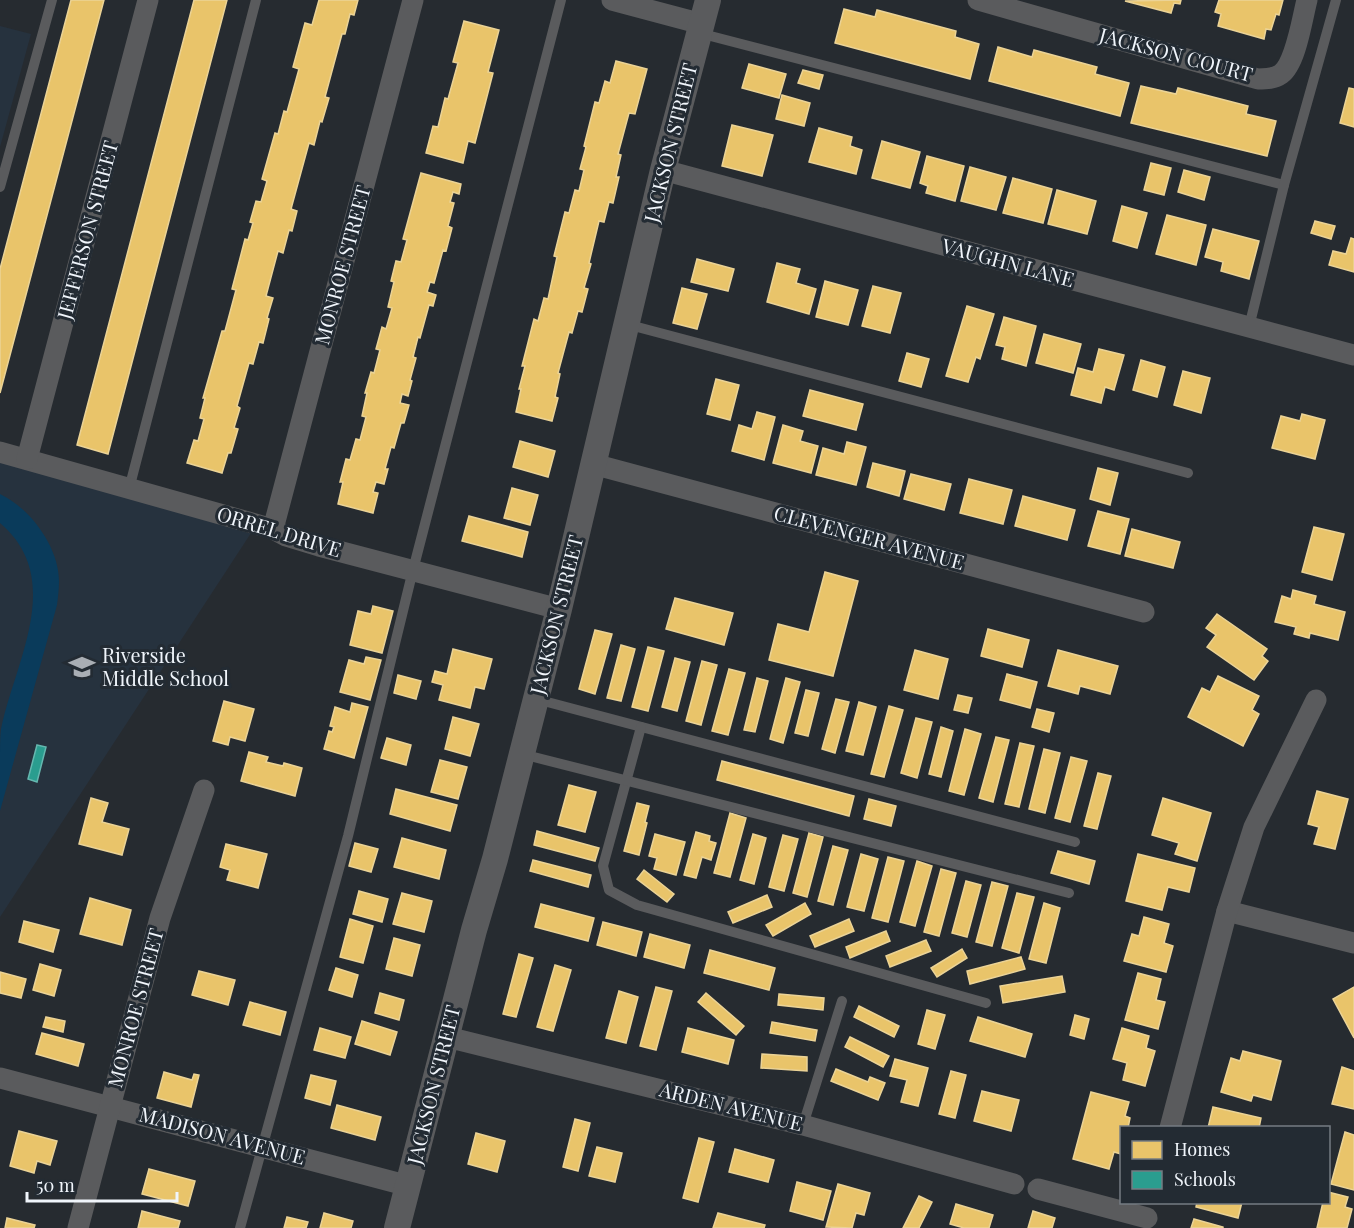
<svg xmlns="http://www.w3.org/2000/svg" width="1354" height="1228" viewBox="0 0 1354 1228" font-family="'Playfair Display',serif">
<rect width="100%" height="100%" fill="#262b30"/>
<!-- built -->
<g fill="#26323e">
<polygon points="0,26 31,34 0,147"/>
<polygon points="0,462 253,530 0,917"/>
</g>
<!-- green -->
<path fill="#0a3b5b" d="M 0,494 C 30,508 59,547 59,581 C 59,589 58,597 57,605 L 0,811 C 0,793 0,775 0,756 C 0,747 0,737 1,729 C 15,661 66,579 0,523 Z"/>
<!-- homes -->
<g fill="#e9c46a" stroke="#ebd396" stroke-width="1.5">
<polygon points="71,0 104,0 0,393 0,269"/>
<polygon points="194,0 227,0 108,454 77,445"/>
<polygon points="319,0 358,0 354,15 350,14 345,34 342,34 325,97 329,98 322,122 320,121 314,145 309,143 291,209 297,211 292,231 289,230 283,253 278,251 266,296 273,298 267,318 269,319 263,343 259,342 253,364 249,363 237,406 240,408 234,428 238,429 231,453 228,453 222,473 187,463 194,440 198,441 204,419 200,418 205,398 203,398 222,331 225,331 236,290 232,289 245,239 248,240 253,223 250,222 256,201 261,202 267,181 262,179 275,133 278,134 284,111 287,112 299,69 293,67 305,23 312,25"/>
<polygon points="1181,0 1180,4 1174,3 1171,13 1125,1"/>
<polygon points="1219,0 1283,0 1279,15 1276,14 1271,30 1266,29 1264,39 1218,26 1221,14 1215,12"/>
<polygon points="844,9 875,17 877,10 956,31 955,37 979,44 970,79 835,43"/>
<polygon points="464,21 499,30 488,72 493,73 475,143 468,141 463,163 426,153 433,126 438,127 445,98 448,99 458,63 453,62"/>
<polygon points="998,47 1032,57 1034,50 1097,67 1095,74 1129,83 1120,116 989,81"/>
<polygon points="616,61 647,69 635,114 629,113 618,154 621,155 616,177 619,177 613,203 609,202 604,222 599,221 589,263 591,264 584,288 588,289 582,312 578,311 572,333 569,332 558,373 560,374 555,397 558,398 552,421 516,412 521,389 519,389 525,366 522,366 534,319 538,321 544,298 548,299 557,257 554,256 565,212 569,213 575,190 579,191 584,170 580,169 586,147 584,146 595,102 599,103 605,81 610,83"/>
<polygon points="749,64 786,74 779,98 742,88"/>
<polygon points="803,70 823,75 819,89 798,83"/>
<polygon points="1141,86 1176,94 1178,88 1248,106 1246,114 1276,121 1267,156 1131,123"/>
<polygon points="1349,88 1354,89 1354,127 1340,123"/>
<polygon points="782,95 810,103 804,126 776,119"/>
<polygon points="732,125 773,135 762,176 722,166"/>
<polygon points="819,128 852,137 850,146 862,150 856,174 809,162"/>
<polygon points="882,141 920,152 910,188 872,178"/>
<polygon points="927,156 964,166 955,201 926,193 928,186 920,183"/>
<polygon points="1151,163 1171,168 1164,195 1144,190"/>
<polygon points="970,167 1006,177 996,210 961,201"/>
<polygon points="1184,170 1210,177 1204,200 1178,192"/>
<polygon points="421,173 461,184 459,194 453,192 450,202 454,203 448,226 452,228 446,251 443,250 434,283 430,282 427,292 436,295 433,306 429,305 420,338 418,337 413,357 416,358 410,380 412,381 408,396 402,394 400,403 409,405 404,423 401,423 394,448 391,447 385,469 388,469 384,484 376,482 373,492 378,493 373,513 338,504 343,482 340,482 346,459 350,460 356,439 360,440 366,417 362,416 367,393 365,393 371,372 374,373 380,350 376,349 382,327 386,329 392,308 388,307 394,282 391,281 396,261 401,262 407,240 403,239"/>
<polygon points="1013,178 1052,189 1043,223 1003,213"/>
<polygon points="1057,190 1096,201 1087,234 1048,224"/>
<polygon points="1122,206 1147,213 1137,248 1113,241"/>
<polygon points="1167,215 1206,225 1196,265 1156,254"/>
<polygon points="1315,221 1335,226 1331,239 1311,233"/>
<polygon points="1213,229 1259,241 1249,279 1221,271 1223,262 1205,257"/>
<polygon points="1351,238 1354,239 1354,272 1329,265 1333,251 1346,254"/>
<polygon points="697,259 734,269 728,291 691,282"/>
<polygon points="777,263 800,269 796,283 816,289 809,314 767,302"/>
<polygon points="825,281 858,290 848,325 816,317"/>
<polygon points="873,286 901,293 890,333 862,326"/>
<polygon points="682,288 707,294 697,329 673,323"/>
<polygon points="967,306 994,314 980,359 976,357 968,382 946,376"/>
<polygon points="1004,317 1036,326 1026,366 1002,359 1005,347 996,345"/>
<polygon points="1044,334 1081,344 1073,373 1036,363"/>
<polygon points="1099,349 1124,355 1114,390 1105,387 1101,403 1071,395 1078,368 1093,372"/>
<polygon points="907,353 929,359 921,387 899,381"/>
<polygon points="1141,360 1165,367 1157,397 1133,390"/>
<polygon points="1183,371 1210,378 1201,413 1174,405"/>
<polygon points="716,379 739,385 730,420 707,414"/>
<polygon points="810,390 863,404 856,430 803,416"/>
<polygon points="757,412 775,417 764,460 732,451 739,425 752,429"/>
<polygon points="1302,414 1325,420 1315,459 1272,448 1281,416 1300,421"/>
<polygon points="783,425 803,431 800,441 818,446 811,473 773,463"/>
<polygon points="520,441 555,451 548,477 513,467"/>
<polygon points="847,442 866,447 856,485 816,475 823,448 844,454"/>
<polygon points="873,463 905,471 899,496 867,487"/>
<polygon points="1098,468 1118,473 1110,505 1090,499"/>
<polygon points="911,474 951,484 944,510 904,499"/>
<polygon points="969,479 1012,490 1003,524 960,513"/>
<polygon points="512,488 538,495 530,525 504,518"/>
<polygon points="1023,496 1075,510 1067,540 1015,526"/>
<polygon points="1098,511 1129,519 1120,554 1088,546"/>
<polygon points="469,516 528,532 522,557 462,541"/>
<polygon points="1314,527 1344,534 1332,580 1302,572"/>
<polygon points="1132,529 1180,542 1173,568 1125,556"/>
<polygon points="825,572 858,581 833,676 769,660 778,624 809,632"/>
<polygon points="1293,590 1316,596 1314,604 1345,612 1338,640 1310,633 1309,638 1294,634 1296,627 1275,622 1282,596 1291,599"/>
<polygon points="675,598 733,613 724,645 666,629"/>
<polygon points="373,606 393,611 382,653 350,645 358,611 371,614"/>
<polygon points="1217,614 1267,649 1262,656 1268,661 1254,680 1207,647 1216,635 1206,628"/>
<polygon points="988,629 1029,640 1022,667 981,656"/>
<polygon points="595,630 612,634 595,694 579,689"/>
<polygon points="621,645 635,649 621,701 607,698"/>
<polygon points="648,647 664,651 648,711 632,707"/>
<polygon points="453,649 492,659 484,689 475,687 470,708 439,700 443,685 432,682 435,671 447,674"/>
<polygon points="915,650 948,659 938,699 904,690"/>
<polygon points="1058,650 1118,666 1110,694 1080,686 1078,694 1048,686"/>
<polygon points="366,657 381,660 370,700 340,692 349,660 364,664"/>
<polygon points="675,658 690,662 677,711 662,707"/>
<polygon points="702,661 717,665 701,725 686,721"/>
<polygon points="729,669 745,673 728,735 712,731"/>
<polygon points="1007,674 1037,682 1030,708 1000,700"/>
<polygon points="398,675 421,681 416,699 394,693"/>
<polygon points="1218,676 1259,696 1252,710 1259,714 1243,746 1188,717 1202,688 1210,692"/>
<polygon points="757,678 768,681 755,732 744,730"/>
<polygon points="786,678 800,682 783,743 770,739"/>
<polygon points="806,690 819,693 808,736 795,733"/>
<polygon points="958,695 972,698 968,713 954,710"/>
<polygon points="836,699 849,702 835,753 822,749"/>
<polygon points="224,701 254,709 245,741 230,737 228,745 213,741"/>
<polygon points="859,702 876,707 863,755 846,751"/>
<polygon points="352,703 368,707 354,758 324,749 329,731 332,732 334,727 330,726 335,707 350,712"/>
<polygon points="889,706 903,710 884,777 871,774"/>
<polygon points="1037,709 1054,713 1049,732 1032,727"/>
<polygon points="453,717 479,724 470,756 445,749"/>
<polygon points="916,718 932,722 917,778 901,773"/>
<polygon points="941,727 953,731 941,777 929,774"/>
<polygon points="965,729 981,734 964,795 949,791"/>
<polygon points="996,737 1009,740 993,802 979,798"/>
<polygon points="387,738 411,745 406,765 381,758"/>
<polygon points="1020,743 1034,746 1019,807 1005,804"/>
<polygon points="1044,749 1060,753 1045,813 1029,809"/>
<polygon points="249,752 268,757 266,762 283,766 284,763 302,768 295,796 241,781"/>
<polygon points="1071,757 1087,761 1070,822 1055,818"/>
<polygon points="440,760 467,767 458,799 431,792"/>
<polygon points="722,761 854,796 849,816 717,780"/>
<polygon points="1098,773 1111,776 1097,829 1084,826"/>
<polygon points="569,785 596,792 585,832 558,825"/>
<polygon points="396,789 457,805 450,831 390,814"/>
<polygon points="1317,791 1348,799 1335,849 1314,844 1319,827 1308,824"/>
<polygon points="91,798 108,803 102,822 129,829 122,855 79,844"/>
<polygon points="1163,798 1211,813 1197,861 1175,854 1179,843 1152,835"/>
<polygon points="869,799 896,806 891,826 864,819"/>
<polygon points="637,803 649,806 645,822 647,823 639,855 624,851"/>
<polygon points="730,813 746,818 730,877 714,873"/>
<polygon points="537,831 599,848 595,861 534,845"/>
<polygon points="696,832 710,836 709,841 716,843 711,860 702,857 696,878 684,875"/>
<polygon points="809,833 823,837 807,897 793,893"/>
<polygon points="655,834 685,842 676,875 654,869 657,858 649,856"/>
<polygon points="753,834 766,838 754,884 740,880"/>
<polygon points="783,835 798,839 784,891 769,887"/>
<polygon points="402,838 446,850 439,879 394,867"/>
<polygon points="355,843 378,849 371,872 349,866"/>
<polygon points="226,844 267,854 258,888 227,880 230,870 220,867"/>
<polygon points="833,846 848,850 833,905 818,901"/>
<polygon points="1058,851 1095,861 1089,884 1051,873"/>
<polygon points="861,854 878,859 864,911 847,907"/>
<polygon points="1138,854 1195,868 1189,892 1168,887 1162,910 1126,901"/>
<polygon points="888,857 904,861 888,922 872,918"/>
<polygon points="533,860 591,875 588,887 530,871"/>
<polygon points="917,861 932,866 915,926 900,922"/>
<polygon points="941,869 956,873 939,936 924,932"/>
<polygon points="644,870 674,894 667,902 637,879"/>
<polygon points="966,881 981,885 967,937 952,933"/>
<polygon points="992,882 1008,886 992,946 976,942"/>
<polygon points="359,891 388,899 382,922 353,914"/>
<polygon points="402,893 432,901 424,932 393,924"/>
<polygon points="1017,893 1034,897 1019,953 1002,948"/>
<polygon points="767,895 772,907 733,923 728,912"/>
<polygon points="90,898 131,910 122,945 80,934"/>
<polygon points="805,903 811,914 773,936 766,925"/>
<polygon points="1044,903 1060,908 1046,963 1029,959"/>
<polygon points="541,904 594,918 588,941 535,927"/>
<polygon points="1144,917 1169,924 1164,943 1173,946 1166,972 1124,961 1132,934 1139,936"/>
<polygon points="350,919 373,926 363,963 340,957"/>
<polygon points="849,919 854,931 815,947 810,936"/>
<polygon points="24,921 59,930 53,952 19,942"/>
<polygon points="603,922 642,932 636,956 597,945"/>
<polygon points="886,931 890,941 850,958 846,947"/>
<polygon points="650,934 690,945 684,968 644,957"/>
<polygon points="394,938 420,945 412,976 386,969"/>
<polygon points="926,940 931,951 890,967 886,956"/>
<polygon points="962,949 967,958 937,977 931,968"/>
<polygon points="710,950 775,968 769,990 704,973"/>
<polygon points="519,954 533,958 516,1017 503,1014"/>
<polygon points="1021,957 1025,969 970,984 967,971"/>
<polygon points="40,964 61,970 54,996 33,990"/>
<polygon points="555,965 571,970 553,1031 537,1027"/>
<polygon points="336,968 358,975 352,997 329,990"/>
<polygon points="199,971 235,980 228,1005 192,995"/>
<polygon points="0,972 26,979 21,998 0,993"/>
<polygon points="1138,973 1161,979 1156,1000 1165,1002 1158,1029 1125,1020"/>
<polygon points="1062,976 1065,992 1003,1003 1000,986"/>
<polygon points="656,987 672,991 656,1050 640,1046"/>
<polygon points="1354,987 1354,1038 1333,999"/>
<polygon points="619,991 638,997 626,1043 606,1038"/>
<polygon points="380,993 404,1000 399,1020 375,1013"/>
<polygon points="706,993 744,1026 736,1035 698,1002"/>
<polygon points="779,994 824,998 823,1010 778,1005"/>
<polygon points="250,1002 286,1012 280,1035 243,1025"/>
<polygon points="859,1006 899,1026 894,1037 854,1017"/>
<polygon points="927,1010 945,1015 935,1049 918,1044"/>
<polygon points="1075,1015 1089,1019 1084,1039 1070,1035"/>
<polygon points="46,1017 65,1021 63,1032 43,1027"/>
<polygon points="978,1017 1032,1034 1025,1057 970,1041"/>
<polygon points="362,1021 397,1032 390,1055 355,1044"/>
<polygon points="772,1022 817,1030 815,1041 770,1033"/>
<polygon points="320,1028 351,1037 345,1058 314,1050"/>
<polygon points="688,1028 734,1040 728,1064 682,1052"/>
<polygon points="1122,1028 1149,1036 1146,1048 1155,1051 1145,1086 1123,1080 1127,1063 1113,1059"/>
<polygon points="42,1033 84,1044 78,1066 36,1054"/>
<polygon points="850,1037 889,1056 883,1067 845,1047"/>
<polygon points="1243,1051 1281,1061 1271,1100 1253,1095 1251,1101 1221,1092 1231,1058 1240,1061"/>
<polygon points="762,1054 807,1057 807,1071 761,1068"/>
<polygon points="895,1059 928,1068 918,1106 901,1102 907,1080 890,1076"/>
<polygon points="1342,1067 1354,1071 1354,1109 1332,1104"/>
<polygon points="836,1069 868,1082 870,1077 885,1083 878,1100 831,1081"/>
<polygon points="951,1071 966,1075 955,1118 939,1114"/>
<polygon points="164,1072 192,1080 194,1074 199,1075 191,1107 157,1098"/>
<polygon points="311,1075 336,1081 330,1105 305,1098"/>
<polygon points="982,1091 1019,1100 1011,1131 974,1121"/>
<polygon points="1091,1092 1129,1102 1125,1116 1130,1118 1128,1128 1122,1128 1121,1154 1114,1152 1109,1169 1073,1159"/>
<polygon points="337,1105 381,1117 375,1140 331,1128"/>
<polygon points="1213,1107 1261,1118 1259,1128 1208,1128"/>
<polygon points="575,1119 590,1123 578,1171 563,1167"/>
<polygon points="19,1131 57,1141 50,1165 37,1161 34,1173 10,1166"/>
<polygon points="1345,1132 1354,1135 1354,1190 1331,1184"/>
<polygon points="476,1133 505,1141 497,1172 468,1164"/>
<polygon points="699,1138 714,1142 698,1202 683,1198"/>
<polygon points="597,1147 622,1153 615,1182 589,1176"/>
<polygon points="735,1149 774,1160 768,1182 729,1172"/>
<polygon points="149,1169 195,1181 188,1206 142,1194"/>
<polygon points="797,1182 831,1191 823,1220 790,1211"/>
<polygon points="838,1184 870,1193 864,1215 856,1213 852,1228 826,1227"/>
<polygon points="1328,1192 1348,1197 1345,1207 1352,1209 1347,1228 1317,1228 1323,1202 1328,1202"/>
<polygon points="919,1196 932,1202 919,1228 903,1228"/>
<polygon points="1197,1202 1242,1202 1238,1218 1196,1207"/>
<polygon points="956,1204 993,1215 989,1228 964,1228 950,1224"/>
<polygon points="142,1211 180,1221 178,1228 138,1228"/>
<polygon points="1033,1211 1055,1218 1052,1228 1028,1228"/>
<polygon points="324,1213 353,1221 351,1228 320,1228"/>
<polygon points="718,1213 765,1225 764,1228 713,1228"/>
<polygon points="287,1217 308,1222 306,1228 284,1228"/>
<polygon points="7,1218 35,1225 34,1228 5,1228"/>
<polygon points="1194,1219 1223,1227 1223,1228 1191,1228"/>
</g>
<!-- schools -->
<polygon fill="#2a9d8f" stroke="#65b7af" stroke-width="1.5" points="37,745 46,747 37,782 28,779"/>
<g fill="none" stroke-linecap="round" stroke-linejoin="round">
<!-- service -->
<g stroke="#5a5b5d" stroke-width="10">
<polyline points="699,33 1284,185"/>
<polyline points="0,187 52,0"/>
<polyline points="626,324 1188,473"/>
<polyline points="1249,327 1284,185 1336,0"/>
<polyline points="129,489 256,0"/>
<polyline points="536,699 1075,842"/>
<polyline points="641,727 603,866 609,890 637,905 986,1003"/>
<polyline points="522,754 1069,893"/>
<polyline points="803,1125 842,1001"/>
<polyline points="240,1228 348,836 413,570 561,0"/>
</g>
<!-- minor -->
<g stroke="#5a5b5d" stroke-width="21">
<polyline points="612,0 702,24"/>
<path d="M 978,0 L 1258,79 C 1266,79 1274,79 1281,74 C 1296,63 1302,19 1307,0"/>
<polyline points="663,170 1354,355"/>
<polyline points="0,452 273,529 286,536 319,546 559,609"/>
<polyline points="27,459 148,0"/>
<polyline points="593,464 1144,612"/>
<polyline points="273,529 413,0"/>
<polyline points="1227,911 1354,943"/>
<polyline points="447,1037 803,1125 1014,1184"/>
<polyline points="0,1078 409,1186"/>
<polyline points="1170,1128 1227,911 1254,827 1316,700"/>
<polyline points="1038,1189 1147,1218"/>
<polyline points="78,1228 160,918 204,790"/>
</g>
<!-- tertiary -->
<polyline stroke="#5a5b5d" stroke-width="26" points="397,1228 474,930 495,859 559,609 663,170 708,0"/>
</g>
<!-- icons -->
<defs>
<g id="school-bare" transform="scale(2.07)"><path d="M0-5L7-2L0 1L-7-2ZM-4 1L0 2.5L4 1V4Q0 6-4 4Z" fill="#a9aeb4" stroke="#232b33" stroke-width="2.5" paint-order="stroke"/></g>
</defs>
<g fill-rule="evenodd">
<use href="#school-bare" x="82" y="667"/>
</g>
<g text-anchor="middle" stroke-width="6" stroke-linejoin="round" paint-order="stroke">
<!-- street labels -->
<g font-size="20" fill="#f0f5fb" stroke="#232b33">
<text transform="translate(1176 55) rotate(15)" y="7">JACKSON COURT</text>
<text transform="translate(671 143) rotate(-76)" y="7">JACKSON STREET</text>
<text transform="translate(88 230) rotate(-75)" y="7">JEFFERSON STREET</text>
<text transform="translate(1008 263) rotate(15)" y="7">VAUGHN LANE</text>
<text transform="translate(343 265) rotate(-75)" y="7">MONROE STREET</text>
<text transform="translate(279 532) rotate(17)" y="7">ORREL DRIVE</text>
<text transform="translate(869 538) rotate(15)" y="7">CLEVENGER AVENUE</text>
<text transform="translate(557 615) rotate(-76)" y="7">JACKSON STREET</text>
<text transform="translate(136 1008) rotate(-75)" y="7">MONROE STREET</text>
<text transform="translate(434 1085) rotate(-76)" y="7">JACKSON STREET</text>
<text transform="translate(731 1107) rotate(14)" y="7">ARDEN AVENUE</text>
<text transform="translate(222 1136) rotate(15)" y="7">MADISON AVENUE</text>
</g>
<!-- poi labels -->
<g font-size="20" fill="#f0f5fb" stroke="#232b33" text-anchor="start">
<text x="102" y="663">Riverside<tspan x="102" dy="23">Middle School</tspan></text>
</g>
</g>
<!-- legend -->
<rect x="1120" y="1126" width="210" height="78" fill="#232b33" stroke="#757c83" stroke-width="1.5"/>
<rect x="1132" y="1141" width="30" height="18" fill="#e9c46a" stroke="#757c83" stroke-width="1.5"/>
<text x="1174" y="1156" font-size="18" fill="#f0f5fb">Homes</text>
<rect x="1132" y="1171" width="30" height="18" fill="#2a9d8f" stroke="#757c83" stroke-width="1.5"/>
<text x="1174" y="1186" font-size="18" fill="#f0f5fb">Schools</text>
<!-- scale -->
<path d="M27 1192v9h150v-9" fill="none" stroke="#f0f5fb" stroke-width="3"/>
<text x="36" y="1192" font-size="18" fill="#f0f5fb" stroke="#232b33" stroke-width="4.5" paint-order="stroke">50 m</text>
</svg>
